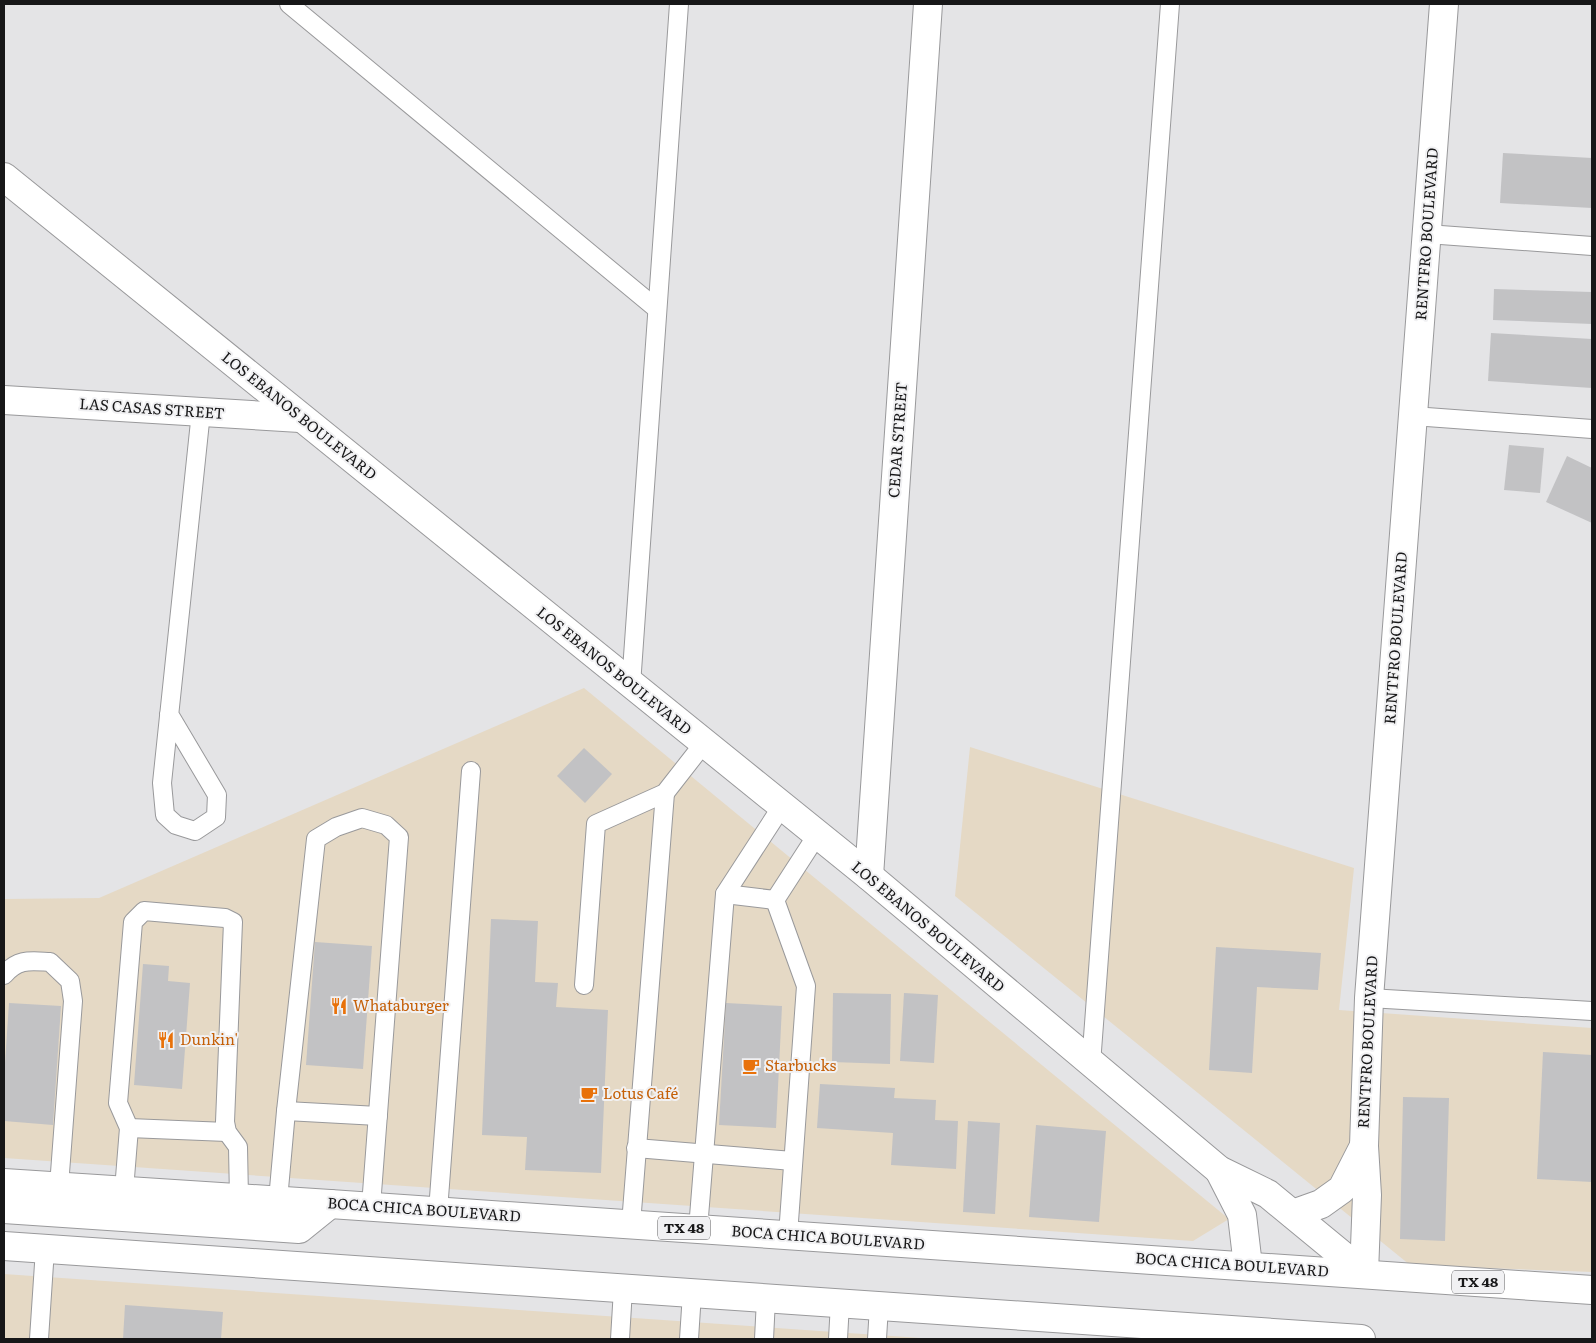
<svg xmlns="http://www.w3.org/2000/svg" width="1596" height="1343" viewBox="0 0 1596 1343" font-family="Literata,serif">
<rect width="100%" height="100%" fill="#e4e4e6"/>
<!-- commercial -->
<g fill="#e5d9c5">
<polygon points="584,688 1229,1219 1193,1241 4,1158 4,899 99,898"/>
<polygon points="970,747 1354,868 1339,1010 1592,1028 1592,1272 1410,1265 955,896"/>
<polygon points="4,1274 935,1339 4,1339"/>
</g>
<!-- building -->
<g fill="#c2c2c4">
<polygon points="1503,153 1592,158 1592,208 1500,203"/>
<polygon points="1494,289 1592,292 1592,324 1493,320"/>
<polygon points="1491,333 1592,339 1592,388 1488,381"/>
<polygon points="1509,445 1544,448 1540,493 1504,490"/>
<polygon points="1567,456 1592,468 1592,523 1546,502"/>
<polygon points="584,748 612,774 585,803 557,776"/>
<polygon points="491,919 538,921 535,982 558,983 556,1007 608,1010 601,1173 525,1170 527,1137 482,1135"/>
<polygon points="315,942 372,946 363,1069 306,1065"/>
<polygon points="1216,947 1321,953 1318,990 1257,987 1252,1073 1209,1070"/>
<polygon points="143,964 169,966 168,981 190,983 182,1089 134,1085"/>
<polygon points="833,993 891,994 890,1064 832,1062"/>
<polygon points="904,993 938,995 934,1063 900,1061"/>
<polygon points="9,1003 61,1006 53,1125 4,1121 4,1078"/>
<polygon points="726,1003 782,1006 776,1128 719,1125"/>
<polygon points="1543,1052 1592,1055 1592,1182 1537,1179"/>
<polygon points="820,1084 895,1088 894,1098 936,1100 935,1120 958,1121 956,1169 891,1165 893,1133 817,1128"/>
<polygon points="1403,1097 1449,1098 1445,1241 1400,1239"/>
<polygon points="968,1121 1000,1123 995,1214 963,1212"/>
<polygon points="1036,1125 1106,1131 1099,1222 1029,1217"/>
<polygon points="125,1305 223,1312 221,1339 123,1339"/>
</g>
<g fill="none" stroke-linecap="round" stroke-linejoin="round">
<!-- service casing -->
<g stroke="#99999b" stroke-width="20">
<g id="service">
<polyline points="289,4 657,309"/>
<polyline points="1427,234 1592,246"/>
<polyline points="1413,416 1592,429"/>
<polyline points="631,685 679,4"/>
<polyline points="169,714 217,795 216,817 195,831 176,825 165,815 162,783 201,412"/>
<polyline points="725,894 775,900"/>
<path d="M 4,975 C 18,958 31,961 50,962 L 70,981 L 73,1001 L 59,1186"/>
<polyline points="584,985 596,824 665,793 704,743"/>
<polyline points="1369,998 1592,1011"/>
<polyline points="1091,1064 1170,4"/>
<polyline points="286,1111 378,1116"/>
<polyline points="129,1128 227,1132"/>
<polyline points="636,1148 793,1161"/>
<polyline points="124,1190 129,1128 118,1103 133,922 144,911 225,918 233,922 225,1122 227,1132 238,1147 239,1198"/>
<polyline points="278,1200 286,1111 316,839 336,827 362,818 386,825 399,837 371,1206"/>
<polyline points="438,1211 471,771"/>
<polyline points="631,1224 665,793"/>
<polyline points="698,1229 725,894 782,806"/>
<polyline points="788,1235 806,986 775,900 817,835"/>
<polyline points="39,1339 45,1249"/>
<polyline points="620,1339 623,1289"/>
<polyline points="689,1339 692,1293"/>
<polyline points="764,1339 766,1299"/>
<polyline points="838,1339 840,1303"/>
<polyline points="877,1339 879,1306"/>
</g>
</g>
<!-- minor casing -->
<g stroke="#99999b" stroke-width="30">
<g id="minor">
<polyline points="4,400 300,418"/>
<polyline points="869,876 928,4"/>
<polyline points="1364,1273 1367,1195 1364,1146 1369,998 1444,4"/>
</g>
</g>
<!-- tertiary casing -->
<g stroke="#99999b" stroke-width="30">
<g id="tertiary">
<polyline points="4,177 869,876 1219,1170 1268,1194 1364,1273"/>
<polyline points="1219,1170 1242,1215 1248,1266"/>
<polyline points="1293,1214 1321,1204 1342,1189 1364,1146"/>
</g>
</g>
<!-- primary casing -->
<g stroke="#99999b" stroke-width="30">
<g id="primary">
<polyline points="4,1183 330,1204 1592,1290"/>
<polyline points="4,1209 299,1229 330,1204"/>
<polyline points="4,1246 1361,1339"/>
</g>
</g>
<!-- service -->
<use href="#service" stroke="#fff" stroke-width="18"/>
<!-- minor -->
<use href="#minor" stroke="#fff" stroke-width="28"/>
<!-- tertiary -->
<use href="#tertiary" stroke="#fff" stroke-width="28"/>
<!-- primary -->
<use href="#primary" stroke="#fff" stroke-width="28"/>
</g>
<!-- icons -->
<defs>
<g id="restaurant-bare" transform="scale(1.35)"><path d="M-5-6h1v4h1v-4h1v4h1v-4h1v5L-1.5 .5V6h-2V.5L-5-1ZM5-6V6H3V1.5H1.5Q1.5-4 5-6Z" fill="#e8710a" stroke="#f1f1f3" stroke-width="2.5" paint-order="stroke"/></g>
<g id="cafe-bare" transform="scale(1.35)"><path d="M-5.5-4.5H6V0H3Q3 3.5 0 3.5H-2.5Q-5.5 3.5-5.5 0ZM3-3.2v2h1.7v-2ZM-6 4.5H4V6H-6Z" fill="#e8710a" stroke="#f1f1f3" stroke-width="2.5" paint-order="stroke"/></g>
</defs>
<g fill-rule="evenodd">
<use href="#restaurant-bare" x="339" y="1006"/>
<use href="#restaurant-bare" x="166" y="1040"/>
<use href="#cafe-bare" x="751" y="1066"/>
<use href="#cafe-bare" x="589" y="1094"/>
</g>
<g text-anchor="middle" stroke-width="4" stroke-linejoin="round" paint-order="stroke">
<!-- shield labels -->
<g fill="#f1f1f3" stroke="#58585a" stroke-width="1">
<rect x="658" y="1216.5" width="52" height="23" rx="4"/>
<rect x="1452" y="1270.5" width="52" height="23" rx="4"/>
</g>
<g font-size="14" font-weight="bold" fill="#171718">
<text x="684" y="1233">TX 48</text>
<text x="1478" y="1287">TX 48</text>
</g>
<!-- street labels -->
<g font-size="15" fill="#171718" stroke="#f1f1f3">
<text transform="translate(1427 234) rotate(-86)" y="5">RENTFRO BOULEVARD</text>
<text transform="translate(152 409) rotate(4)" y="5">LAS CASAS STREET</text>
<text transform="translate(299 416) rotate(39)" y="5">LOS EBANOS BOULEVARD</text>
<text transform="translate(898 440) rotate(-86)" y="5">CEDAR STREET</text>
<text transform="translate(1396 638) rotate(-86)" y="5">RENTFRO BOULEVARD</text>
<text transform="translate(614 671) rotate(39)" y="5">LOS EBANOS BOULEVARD</text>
<text transform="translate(928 927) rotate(40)" y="5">LOS EBANOS BOULEVARD</text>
<text transform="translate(1368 1042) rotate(-87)" y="5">RENTFRO BOULEVARD</text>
<text transform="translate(424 1210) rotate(4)" y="5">BOCA CHICA BOULEVARD</text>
<text transform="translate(828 1238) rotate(4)" y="5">BOCA CHICA BOULEVARD</text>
<text transform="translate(1232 1265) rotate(4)" y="5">BOCA CHICA BOULEVARD</text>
</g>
<!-- food labels -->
<g font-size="15" fill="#c56008" stroke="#f1f1f3" text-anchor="start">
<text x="353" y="1011">Whataburger</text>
<text x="180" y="1045">Dunkin'</text>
<text x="765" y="1071">Starbucks</text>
<text x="603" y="1099">Lotus Café</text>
</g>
</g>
<!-- border -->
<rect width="1596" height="1343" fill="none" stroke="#171718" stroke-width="10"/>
</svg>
